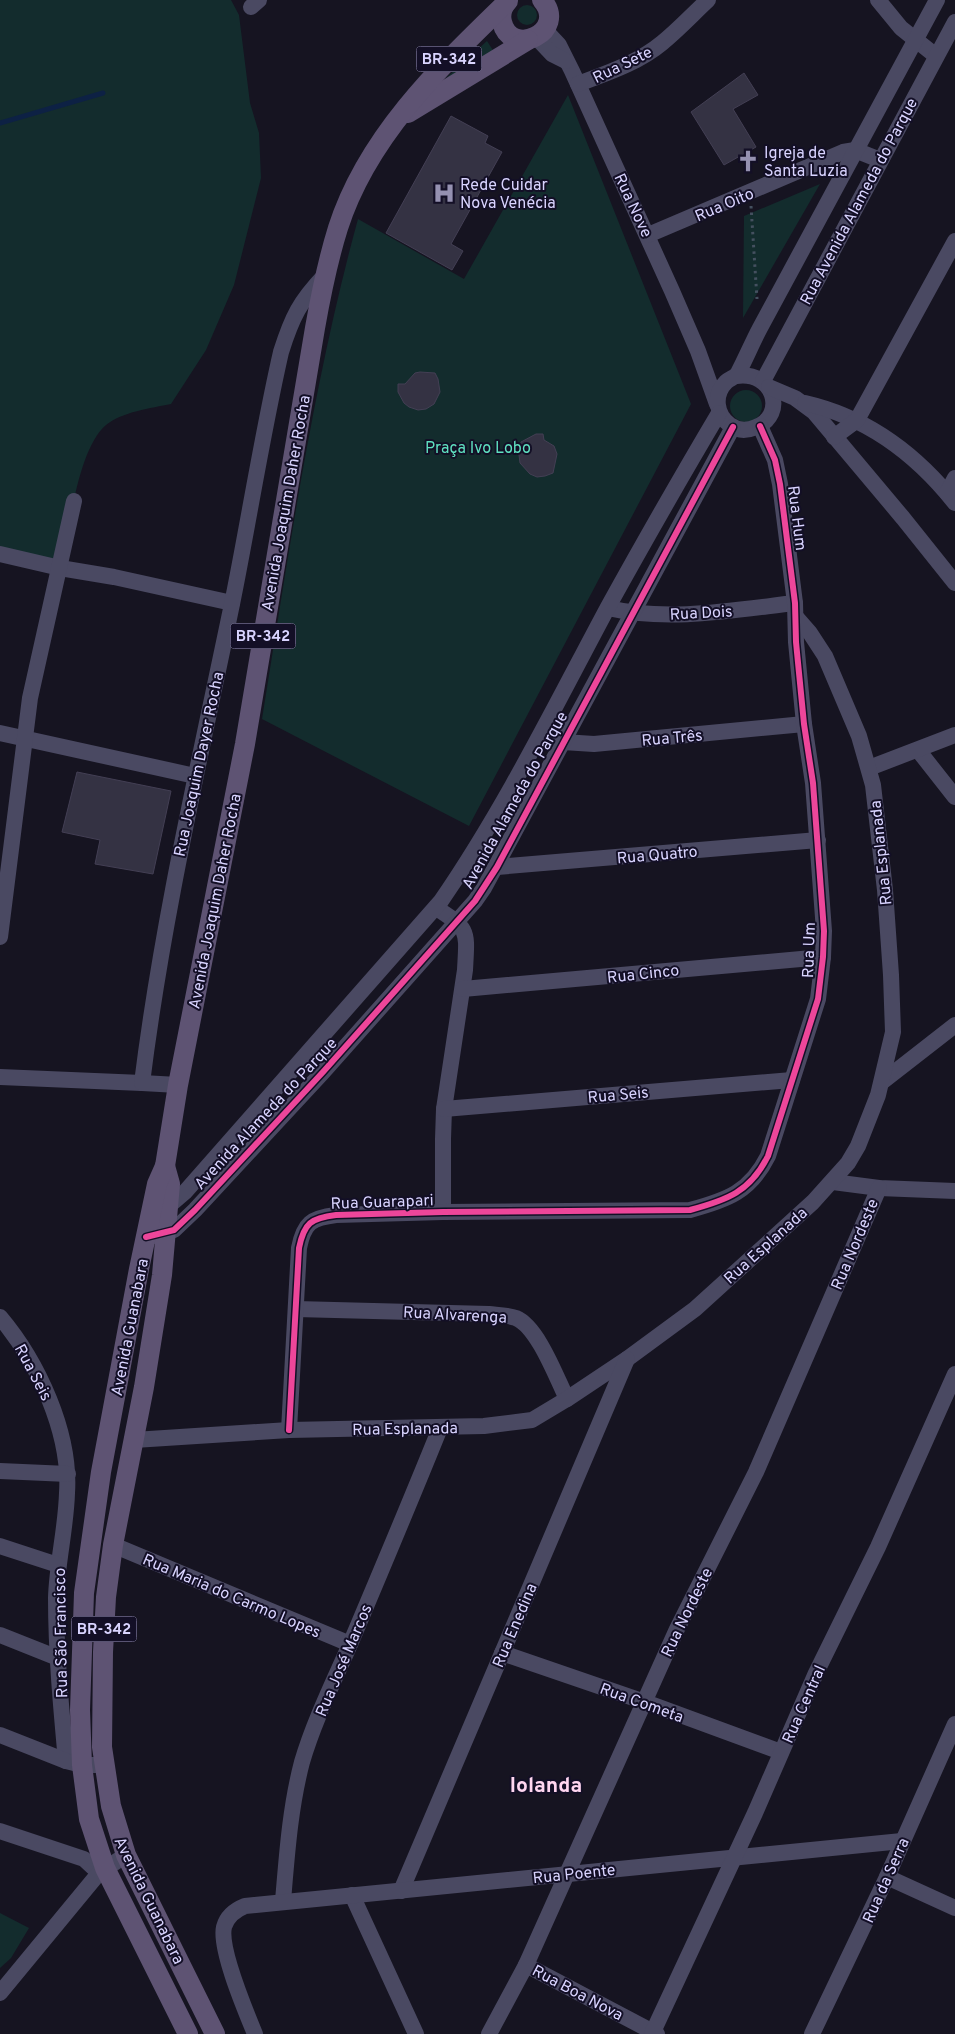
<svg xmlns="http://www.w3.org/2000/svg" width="955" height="2034" viewBox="0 0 955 2034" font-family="Overpass,sans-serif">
<rect width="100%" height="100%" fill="#161421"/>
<!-- green -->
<g fill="#132c2d">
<path d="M 0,0 L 231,0 L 239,15 L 250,103 L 259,133 L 261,178 L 234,285 L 206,350 L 171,404 C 151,408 122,412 106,425 C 79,448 70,522 64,556 L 51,560 L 0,554 Z"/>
<circle cx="527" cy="15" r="10"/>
<polygon points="487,41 496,55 445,79"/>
<path d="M 568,95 L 691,404 L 469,826 L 262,719 C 289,552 313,383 358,219 L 464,279 Z"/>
<polygon points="820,184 743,318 744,216"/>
<circle cx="746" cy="406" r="16"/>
<polygon points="0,1913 29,1928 11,1958 0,1968"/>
</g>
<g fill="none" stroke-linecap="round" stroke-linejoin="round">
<!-- stream -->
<polyline stroke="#0d2144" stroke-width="5" points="0,123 103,93"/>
</g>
<!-- building -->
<g fill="#343243" stroke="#433f54">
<polygon points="744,73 758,95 733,109 756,147 724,165 691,112"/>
<polygon points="451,116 488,136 485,143 502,152 451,244 463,251 452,270 386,233"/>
<polygon points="420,372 435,373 438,379 440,392 434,404 426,409 418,410 409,407 404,403 398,392 398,384 405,384 415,373"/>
<polygon points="536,434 543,434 544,440 554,446 557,454 553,473 545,476 537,477 530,474 520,463 519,455 521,442"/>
<polygon points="77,772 171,791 153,874 95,864 100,840 62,832"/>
</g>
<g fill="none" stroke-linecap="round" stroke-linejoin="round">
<!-- path -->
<polyline stroke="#44505f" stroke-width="3" stroke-dasharray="2.5 4" stroke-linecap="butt" points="751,206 757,299"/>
<!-- minor -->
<g stroke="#4a4962" stroke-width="16">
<polyline points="878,0 901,28 936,56"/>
<polyline points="251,7 259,0"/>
<polyline points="545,30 559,45 572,71 672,291 698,351 717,404"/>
<polyline points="536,37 552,54 566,61"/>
<path d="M 578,84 C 607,73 638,63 662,43 C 678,30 693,14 708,0"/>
<polyline points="648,235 843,152 855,150 880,160"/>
<path d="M 736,376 C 774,370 787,415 756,427 C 747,431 738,431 730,425 C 716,415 713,395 726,382 C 730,378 735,378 738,373 C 746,358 752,343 760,328 L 937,0"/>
<polyline points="763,381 955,22"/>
<polyline points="769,387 795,398 814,412 903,518 955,583"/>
<path d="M 805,403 C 866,417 916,454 955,503"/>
<polyline points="834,437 857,420 955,241"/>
<polyline points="947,493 955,478"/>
<polyline points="0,554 60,568 114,577 232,603"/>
<path d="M 608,608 C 668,622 734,610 795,603"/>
<polyline points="0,733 195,776"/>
<polyline points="555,739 563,742 594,744 804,724"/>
<polyline points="918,750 955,797"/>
<polyline points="869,768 955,735"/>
<polyline points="497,867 818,840"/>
<path d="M 436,908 C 470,929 467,931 465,970 L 444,1109 L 443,1139 L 443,1212"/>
<polyline points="0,937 30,698 74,501"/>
<polyline points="463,989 823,957"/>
<polyline points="0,1077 142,1083"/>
<polyline points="882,1082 955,1025"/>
<path d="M 178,1085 L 142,1083 C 162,922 199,763 232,604 C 249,520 262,435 281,352 C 292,317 300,301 325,275"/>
<polyline points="444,1109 792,1080"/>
<polyline points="833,1182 879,1188 955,1191"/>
<path d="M 160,1206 L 171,1204 L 185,1192 L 441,901 C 505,808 555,706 608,607 C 644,542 681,477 719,413"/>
<polyline points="156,1236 174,1230 195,1210 323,1072 475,901 484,888 733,427"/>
<path d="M 296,1309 L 489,1314 C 498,1315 508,1315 516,1318 C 538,1327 557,1379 567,1399"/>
<path d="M 0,1317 C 38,1362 71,1433 67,1493 C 66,1528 57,1563 56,1598 C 56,1653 61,1707 66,1761 L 82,1765 L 104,1765"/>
<path d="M 289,1430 L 299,1248 C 304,1223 311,1218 336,1215 L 443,1212 L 690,1210 C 727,1200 750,1192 768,1156 L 818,999 L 823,957 L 824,931 L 813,783 L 804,724 L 796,642 L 795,603 L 780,484 L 775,460 L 760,426"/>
<polyline points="134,1440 289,1430 484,1426 532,1420 567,1399 627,1359 695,1309 813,1202 848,1163 858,1146 878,1095 893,1032 891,975 885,890 873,785 859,736 825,656 810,633 796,617"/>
<polyline points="0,1471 68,1474"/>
<polyline points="113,1545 350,1644"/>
<polyline points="0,1546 58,1565"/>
<polyline points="0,1635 58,1658"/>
<polyline points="502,1653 645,1702 781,1752"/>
<polyline points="0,1735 66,1761"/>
<polyline points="0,1831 84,1859 99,1873"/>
<polyline points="887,1877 955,1908"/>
<polyline points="401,1891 627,1359"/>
<polyline points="352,1895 416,2034"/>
<path d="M 283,1901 C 287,1854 290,1808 302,1762 C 314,1721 334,1681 351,1642 C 381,1571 411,1500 440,1428"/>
<polyline points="526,1965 657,2034"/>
<polyline points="0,1993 99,1873 126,1855"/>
<path d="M 255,2034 C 246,2012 219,1949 224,1927 C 227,1916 235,1910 245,1906 L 902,1841"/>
<polyline points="489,2034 526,1965 677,1629 756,1472 879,1188"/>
<polyline points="652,2034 755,1813 816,1673 878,1547 955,1374"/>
<polyline points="812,2034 887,1877 955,1724"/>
</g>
<!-- major -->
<g stroke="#5e5373" stroke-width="20">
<path d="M 508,1 C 502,7 500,14 502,22 C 511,59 569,31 542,0"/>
<polyline points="408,113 528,40"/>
<polyline points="165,1166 170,1184 162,1275 144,1387 113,1545 106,1597 103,1652 102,1747 111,1806 126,1855 215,2034"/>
<path d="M 188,2034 L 105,1868 L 89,1819 L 82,1765 L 80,1710 L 84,1593 L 101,1472 L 139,1269 L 157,1184 L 165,1166 L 178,1085 L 245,744 L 315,328 C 321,294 328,260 338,228 C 367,137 439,68 505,4"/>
</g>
<!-- cycleway casing -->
<g stroke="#130f26" stroke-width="9">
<g id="cycleway">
<polyline points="146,1237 174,1230 195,1210 323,1072 475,901 497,867 733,427"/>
<path d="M 289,1430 L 299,1248 C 304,1223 311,1218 336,1215 L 443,1212 L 690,1210 C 727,1200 750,1192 768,1156 L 818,999 L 823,957 L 824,931 L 813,783 L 804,724 L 796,642 L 795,603 L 780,484 L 775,460 L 760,426"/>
</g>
</g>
<!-- cycleway -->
<use href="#cycleway" stroke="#ed469a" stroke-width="6"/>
</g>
<!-- icons -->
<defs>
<g id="church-bare" transform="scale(1.725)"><path d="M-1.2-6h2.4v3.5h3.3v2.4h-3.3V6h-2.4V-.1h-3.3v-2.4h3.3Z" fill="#9591b1" stroke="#130f26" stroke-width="2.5" paint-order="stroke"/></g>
<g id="hospital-bare" transform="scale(1.725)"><path d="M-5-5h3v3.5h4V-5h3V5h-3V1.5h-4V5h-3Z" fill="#9591b1" stroke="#130f26" stroke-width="2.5" paint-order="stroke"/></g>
</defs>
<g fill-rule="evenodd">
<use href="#church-bare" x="748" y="161"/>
<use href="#hospital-bare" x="444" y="193"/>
</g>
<g text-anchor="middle" stroke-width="4" stroke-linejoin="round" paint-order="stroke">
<!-- shield labels -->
<g fill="#130f26" stroke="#9e99be" stroke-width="1">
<rect x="416.5" y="46.5" width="65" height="25" rx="4"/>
<rect x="230.5" y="623.5" width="65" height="25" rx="4"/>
<rect x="71.5" y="1616.5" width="65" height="25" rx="4"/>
</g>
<g font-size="15" font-weight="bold" fill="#d9d4ff">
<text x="449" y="64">BR-342</text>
<text x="263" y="641">BR-342</text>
<text x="104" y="1634">BR-342</text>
</g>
<!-- street labels -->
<g font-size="16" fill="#d9d4ff" stroke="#130f26">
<text transform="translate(622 64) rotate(-26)" y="6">Rua Sete</text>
<text transform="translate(858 201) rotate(-62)" y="6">Rua Avenida Alameda do Parque</text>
<text transform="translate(724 204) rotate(-23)" y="6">Rua Oito</text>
<text transform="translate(634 205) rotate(65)" y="6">Rua Nove</text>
<text transform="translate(285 503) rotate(-80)" y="6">Avenida Joaquim Daher Rocha</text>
<text transform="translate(798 518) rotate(83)" y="6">Rua Hum</text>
<text transform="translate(701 612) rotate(-3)" y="6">Rua Dois</text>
<text transform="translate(672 737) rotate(-5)" y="6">Rua Três</text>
<text transform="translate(198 764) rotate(-78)" y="6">Rua Joaquim Dayer Rocha</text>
<text transform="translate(514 800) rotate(-61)" y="6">Avenida Alameda do Parque</text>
<text transform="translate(880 853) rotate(-96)" y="6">Rua Esplanada</text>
<text transform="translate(657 854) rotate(-5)" y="6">Rua Quatro</text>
<text transform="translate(214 901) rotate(-79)" y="6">Avenida Joaquim Daher Rocha</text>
<text transform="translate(808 950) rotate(-88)" y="6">Rua Um</text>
<text transform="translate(643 973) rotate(-6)" y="6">Rua Cinco</text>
<text transform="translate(618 1094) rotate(-5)" y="6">Rua Seis</text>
<text transform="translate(265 1113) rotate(-47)" y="6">Avenida Alameda do Parque</text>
<text transform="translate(382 1201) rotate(-2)" y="6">Rua Guarapari</text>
<text transform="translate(854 1244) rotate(-67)" y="6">Rua Nordeste</text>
<text transform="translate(765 1245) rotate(-42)" y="6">Rua Esplanada</text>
<text transform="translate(455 1314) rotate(3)" y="6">Rua Alvarenga</text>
<text transform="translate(129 1327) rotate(-79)" y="6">Avenida Guanabara</text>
<text transform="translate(34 1372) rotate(62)" y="6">Rua Seis</text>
<text transform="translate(405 1428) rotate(-1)" y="6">Rua Esplanada</text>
<text transform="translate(232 1595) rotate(23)" y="6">Rua Maria do Carmo Lopes</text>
<text transform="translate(686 1612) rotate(-64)" y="6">Rua Nordeste</text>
<text transform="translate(514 1625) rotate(-67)" y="6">Rua Enedina</text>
<text transform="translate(60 1633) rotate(-91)" y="6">Rua São Francisco</text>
<text transform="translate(343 1660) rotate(-67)" y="6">Rua José Marcos</text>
<text transform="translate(642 1702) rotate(20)" y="6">Rua Cometa</text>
<text transform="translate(803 1704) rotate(-66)" y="6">Rua Central</text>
<text transform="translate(574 1873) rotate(-6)" y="6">Rua Poente</text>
<text transform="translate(885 1880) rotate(-66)" y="6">Rua da Serra</text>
<text transform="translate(150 1900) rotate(64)" y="6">Avenida Guanabara</text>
<text transform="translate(578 1992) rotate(28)" y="6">Rua Boa Nova</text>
</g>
<!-- poi labels -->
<g font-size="16" fill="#d9d4ff" stroke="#130f26" text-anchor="start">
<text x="764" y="158">Igreja de<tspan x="764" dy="18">Santa Luzia</tspan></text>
<text x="460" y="190">Rede Cuidar<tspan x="460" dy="18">Nova Venécia</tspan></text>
</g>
<!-- park labels -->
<g font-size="16" fill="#5fe0c0" stroke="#130f26">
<text x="478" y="453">Praça Ivo Lobo</text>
</g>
<!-- district labels -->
<g font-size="21" font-weight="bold" fill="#ffd6f0" stroke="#130f26">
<text x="546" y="1792">Iolanda</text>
</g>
</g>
</svg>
